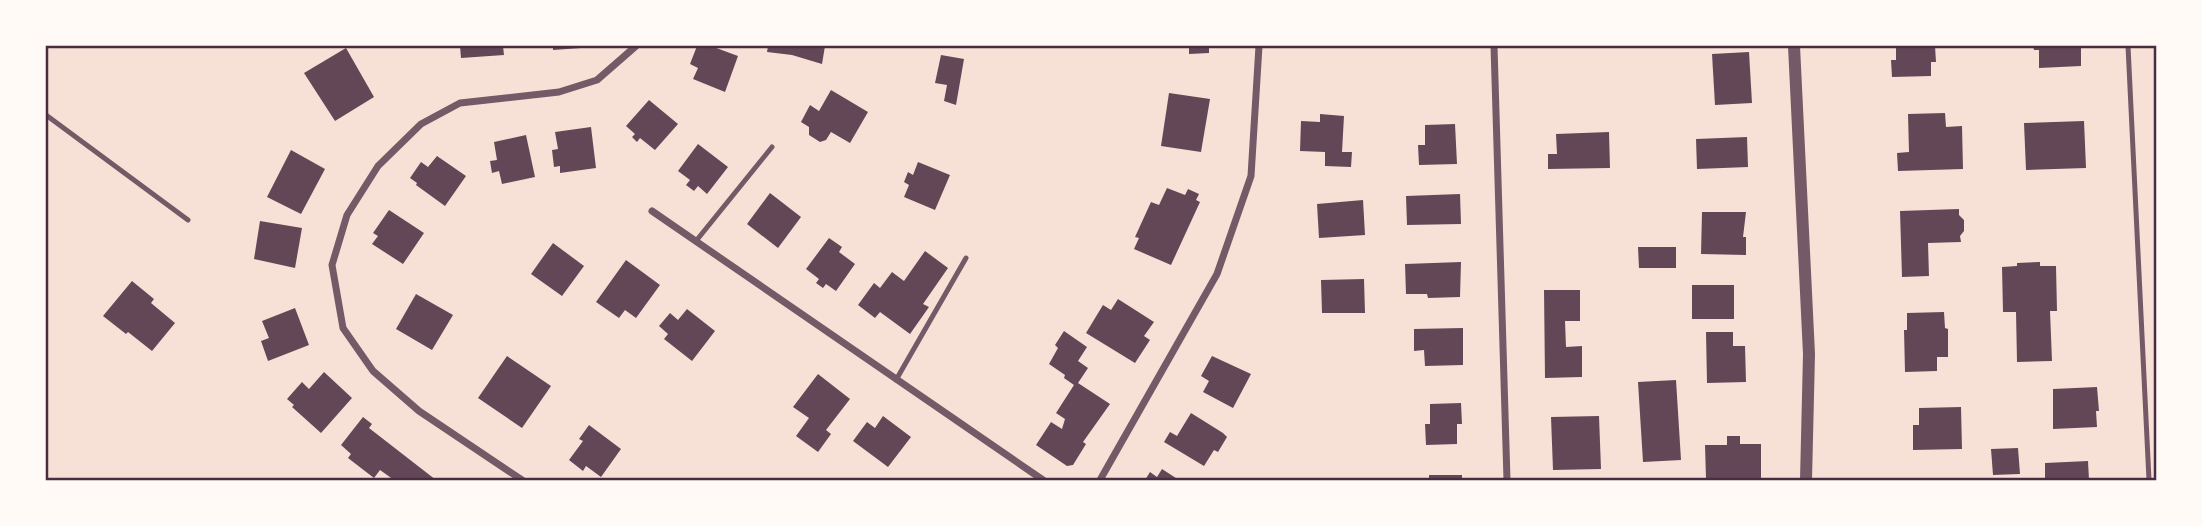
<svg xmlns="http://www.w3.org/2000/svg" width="2202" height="526" viewBox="0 0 2202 526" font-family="'IBM Plex Serif',serif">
<rect width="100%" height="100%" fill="#f7e1d7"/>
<!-- building -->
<g fill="#644757">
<polygon points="460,46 503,46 504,55 461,58"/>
<polygon points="553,46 581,46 581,48 553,50"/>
<polygon points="697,46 711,46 738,56 725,92 693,79 698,68 690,64"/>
<polygon points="768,46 825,46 822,64 792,55 767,52"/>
<polygon points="1189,46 1209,46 1209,53 1189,54"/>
<polygon points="1896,46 1935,46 1936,62 1931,62 1931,76 1892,77 1891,60 1896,60"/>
<polygon points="2033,46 2081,46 2081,66 2039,68 2039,50 2034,50"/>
<polygon points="346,48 374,97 335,121 304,73"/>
<polygon points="1749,52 1752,103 1715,105 1712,54"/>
<polygon points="941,55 964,59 956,105 944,101 947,85 935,83"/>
<polygon points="831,90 868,112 850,143 831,132 826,140 820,142 809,135 809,127 801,122 810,105 819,111"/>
<polygon points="1169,93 1210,99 1201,152 1161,146"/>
<polygon points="649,100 678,124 655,150 640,138 637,142 632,137 635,134 626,126"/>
<polygon points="1945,113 1946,127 1962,126 1963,169 1898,171 1897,153 1909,152 1908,114"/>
<polygon points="1320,114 1344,116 1342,152 1352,152 1351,167 1325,166 1325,152 1300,151 1301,121 1320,122"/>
<polygon points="2084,121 2086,168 2026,170 2024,123"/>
<polygon points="1455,124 1457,164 1419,165 1418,145 1425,145 1425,125"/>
<polygon points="591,127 596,168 560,173 560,166 554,167 552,150 558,149 555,132"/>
<polygon points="1609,132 1610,168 1548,169 1548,154 1557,154 1556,134"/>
<polygon points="526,135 535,177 502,184 499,171 492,173 490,161 497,160 494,142"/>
<polygon points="1747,137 1748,167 1697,169 1696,139"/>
<polygon points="698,144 728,167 707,194 698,186 694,191 686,185 690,180 678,171"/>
<polygon points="291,150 325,169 301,214 267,197"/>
<polygon points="437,156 466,176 445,206 416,185 417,183 410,178 421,162 428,167"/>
<polygon points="918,162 950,175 935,210 904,197 909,185 904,182 908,172 913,175"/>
<polygon points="1167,188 1185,195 1188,189 1199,194 1196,200 1200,202 1171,265 1134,249 1139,238 1135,237 1151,202 1159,205"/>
<polygon points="770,193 801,217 778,248 747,224"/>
<polygon points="1460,194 1461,224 1407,225 1406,196"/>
<polygon points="1363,200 1365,235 1319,238 1317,204"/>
<polygon points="1959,209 1959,215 1964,220 1964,231 1960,236 1961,242 1928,243 1929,276 1902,277 1900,211"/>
<polygon points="389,210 424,233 403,264 372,244 378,236 373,233"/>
<polygon points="1702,212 1746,212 1743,237 1746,237 1746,255 1701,254"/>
<polygon points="260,221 302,228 295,268 254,259"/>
<polygon points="829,238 842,247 839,252 855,264 836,291 826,284 823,288 816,283 819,279 806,269"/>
<polygon points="553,243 584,266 562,296 531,274"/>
<polygon points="1638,247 1676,247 1676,268 1639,268"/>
<polygon points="925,251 948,268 923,304 929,307 910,334 880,312 875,318 858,305 874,283 880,288 892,272 904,281"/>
<polygon points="626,260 660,285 636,318 625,310 619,318 596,302"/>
<polygon points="1461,262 1460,297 1428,298 1427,294 1406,294 1405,264"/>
<polygon points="2040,262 2040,266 2056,266 2057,311 2050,311 2052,361 2017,362 2016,312 2003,312 2002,267 2017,266 2017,263"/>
<polygon points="1364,279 1365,313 1322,313 1321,280"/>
<polygon points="132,281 154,299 151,303 175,323 152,351 128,332 126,334 103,316"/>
<rect x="1692" y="285" width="42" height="34"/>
<polygon points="1544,290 1580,290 1580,321 1565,321 1566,347 1582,346 1582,377 1545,378"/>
<polygon points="416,294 453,315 432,350 396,329"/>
<polygon points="1118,299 1154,322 1144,336 1150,340 1135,363 1086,333 1103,305 1111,310"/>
<polygon points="295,308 309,345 268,361 261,341 269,338 262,321"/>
<polygon points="687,309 715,331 692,361 664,339 668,334 659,326 670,313 678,320"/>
<polygon points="1944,312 1945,328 1948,329 1948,357 1937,357 1937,371 1905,372 1904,330 1907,330 1907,313"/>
<polygon points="1463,328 1463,365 1425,366 1424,350 1414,351 1414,329"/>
<polygon points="1064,331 1087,347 1078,361 1088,368 1078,383 1110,404 1083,442 1086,444 1073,465 1067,466 1036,445 1051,422 1062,429 1065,419 1056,413 1074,385 1064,378 1065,375 1049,364 1058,348 1055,345"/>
<polygon points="1706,332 1733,332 1733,346 1745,346 1746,382 1707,383"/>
<polygon points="507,356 551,386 522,428 478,398"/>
<polygon points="1212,356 1251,374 1233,408 1203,392 1209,381 1201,376"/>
<polygon points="324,372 352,398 321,433 292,407 294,405 287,399 302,382 309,389"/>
<polygon points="818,374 850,399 826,430 831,434 818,452 796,436 809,418 793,407"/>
<polygon points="1676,380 1681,460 1643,462 1638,382"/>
<polygon points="2097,387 2099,411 2096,411 2097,427 2053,429 2053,389"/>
<polygon points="1461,403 1462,424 1457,424 1457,444 1426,445 1425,424 1430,424 1430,404"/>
<polygon points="1961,407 1962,449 1913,450 1913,425 1919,425 1919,408"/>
<polygon points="1191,413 1223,433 1227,437 1218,452 1214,450 1204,466 1164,442 1170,432 1177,436"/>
<polygon points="883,416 911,437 888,467 853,441 867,422 875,428"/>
<polygon points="1599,416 1601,469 1553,470 1551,417"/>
<polygon points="363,417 372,424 369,428 436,480 394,480 380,470 374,478 348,458 351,454 341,445"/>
<polygon points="589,425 621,449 601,477 586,466 583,471 569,460 583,441 579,439"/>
<polygon points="1727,436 1740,436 1740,444 1761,444 1761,478 1706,479 1705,445 1727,445"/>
<polygon points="2018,448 2020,474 1993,475 1991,449"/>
<polygon points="2088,461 2089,480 2045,480 2045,463"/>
<polygon points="1162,469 1179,480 1145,480 1150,472 1157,477"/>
<rect x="1429" y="475" width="33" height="5"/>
</g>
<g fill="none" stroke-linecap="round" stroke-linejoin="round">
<!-- service -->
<g stroke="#755966" stroke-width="5">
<polyline points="2128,46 2149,480"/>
<polyline points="46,115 188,220"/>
<polyline points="696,241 772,147"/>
<polyline points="896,380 966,258"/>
</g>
<!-- minor -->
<g stroke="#755966" stroke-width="7">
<polyline points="1494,46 1507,480"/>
<polyline points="652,211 1043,480"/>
<polyline points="522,480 419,411 373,371 343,328 332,265 347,215 378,166 421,124 460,103 559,92 597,80 636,46"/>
<polyline points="1100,480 1217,274 1251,176 1259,46"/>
</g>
<!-- tertiary -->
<polyline stroke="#755966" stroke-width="12" points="1794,46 1809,354 1806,480"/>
</g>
<!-- border -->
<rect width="2202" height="526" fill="none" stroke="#fffaf5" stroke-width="94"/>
<rect x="47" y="47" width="2108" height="432" fill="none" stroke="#4a2c40" stroke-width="2.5"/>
</svg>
